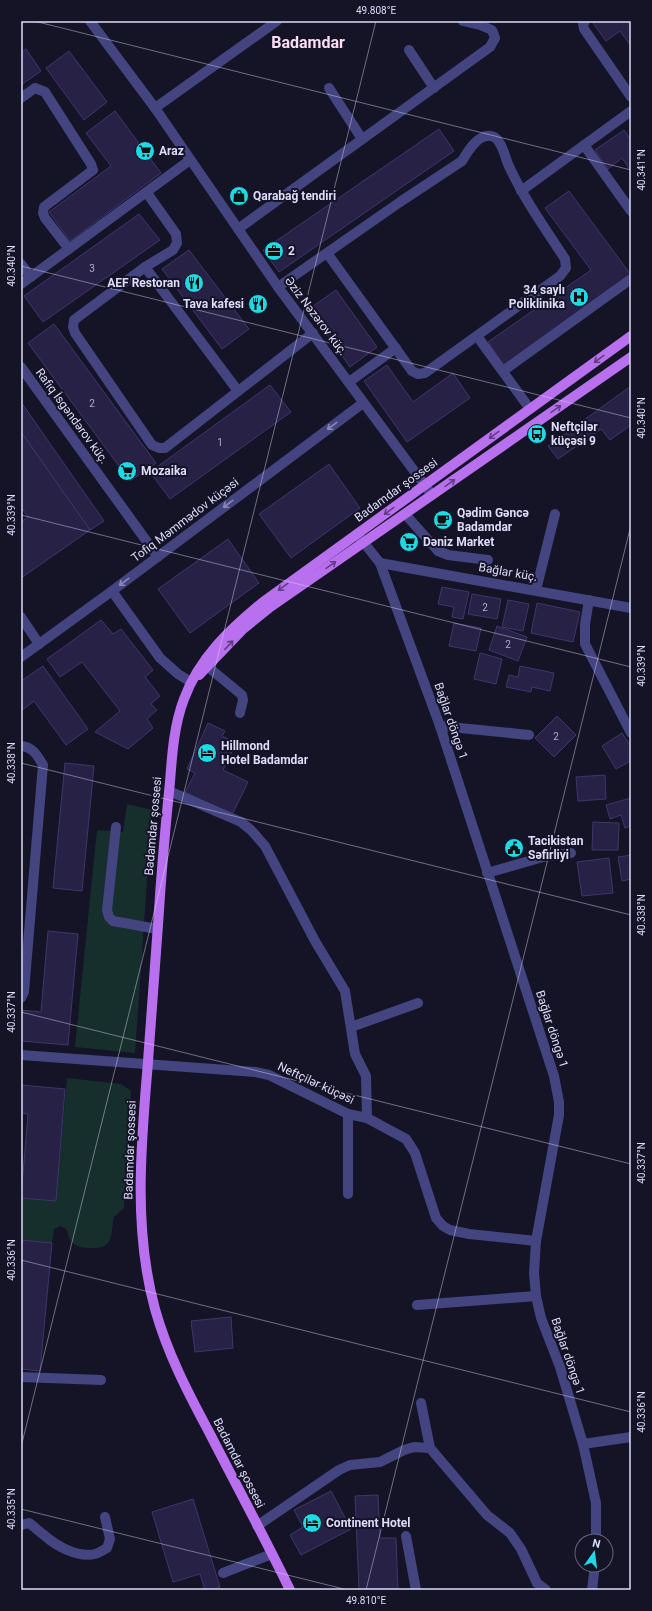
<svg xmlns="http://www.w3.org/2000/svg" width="652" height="1611" viewBox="0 0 652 1611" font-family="Roboto,sans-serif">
<rect width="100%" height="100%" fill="#151326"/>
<!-- green -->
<g fill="#162f2d">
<polygon points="127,804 152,810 135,1053 75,1047 97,830 123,832"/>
<path d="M 67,1078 L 121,1084 L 131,1091 L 124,1208 L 114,1217 C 112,1224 113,1238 107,1244 C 101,1250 80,1249 74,1244 C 69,1240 68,1235 67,1230 L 61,1226 L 54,1229 L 52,1243 L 21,1240 L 21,1198 L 56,1201 Z"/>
</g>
<!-- building -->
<g fill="#262145" stroke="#3e366e">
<polygon points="597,21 631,21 631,46 620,31 606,41 593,23"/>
<polygon points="26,49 41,71 21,85 21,53"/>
<polygon points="69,51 107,102 84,120 46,68"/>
<polygon points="115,111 161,173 70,241 49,212 111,166 86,133"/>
<polygon points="439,129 454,151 279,272 263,250"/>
<polygon points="624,130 631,140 631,171 622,158 608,169 595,150"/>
<polygon points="569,191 631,275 504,367 488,342 591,270 545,208"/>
<polygon points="139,214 160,240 43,322 24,296"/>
<polygon points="189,250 249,329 222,349 162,269"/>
<polygon points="336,290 377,347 350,367 309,309"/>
<polygon points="54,324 156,463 130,481 28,343"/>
<polygon points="387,365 413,402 453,373 470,398 407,442 364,381"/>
<polygon points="270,385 291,412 170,499 150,472"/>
<polygon points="631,386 631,425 610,440 601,429 558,459 548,446"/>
<polygon points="21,402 104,521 90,530 21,432"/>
<polygon points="21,432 90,530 21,578 21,522 28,517 21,507"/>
<polygon points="329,464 360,508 291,558 259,514"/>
<polygon points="228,539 259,583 190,633 158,589"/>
<polygon points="442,587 469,592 463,619 452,617 454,607 438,604"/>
<polygon points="472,594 501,599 497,619 468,614"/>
<polygon points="508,600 529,604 523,631 502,627"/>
<polygon points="537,603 580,612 573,642 531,633"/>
<polygon points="101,620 113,634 121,629 153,670 145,677 160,696 151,704 157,710 147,719 153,728 128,749 95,732 120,711 82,662 60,677 47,659"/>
<polygon points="454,623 481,628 476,651 449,646"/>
<polygon points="497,626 527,637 518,661 489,650"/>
<polygon points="480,653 502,659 496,684 474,679"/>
<polygon points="43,666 88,729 66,745 34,701 21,711 21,681"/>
<polygon points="520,666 554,673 550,691 532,687 531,692 506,687 509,675 518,677"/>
<polygon points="557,716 576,735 554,757 535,738"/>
<polygon points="208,723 225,731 222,736 236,743 223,770 248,782 232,815 185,792 195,773 187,769"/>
<polygon points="622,733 631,747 631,761 616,769 602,746"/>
<polygon points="65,763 94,766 82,891 53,888"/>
<polygon points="605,775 606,799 578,801 576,777"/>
<polygon points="631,798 631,826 625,828 621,815 610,819 606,805"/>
<polygon points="593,822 619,823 618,850 592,850"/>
<polygon points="631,855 631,879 622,881 618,857"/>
<polygon points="609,858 613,893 582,896 577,862"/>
<polygon points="48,931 78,934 68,1045 21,1041 21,1010 41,1012"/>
<polygon points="21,1085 65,1089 56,1201 21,1198 28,1114 21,1113"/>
<polygon points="21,1240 52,1243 40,1371 21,1369"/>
<polygon points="231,1317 233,1348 195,1352 191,1321"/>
<polygon points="331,1491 351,1529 301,1555 290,1535 303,1527 294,1510"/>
<polygon points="378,1495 380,1538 396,1538 398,1590 359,1590 355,1496"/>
<polygon points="193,1499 220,1587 211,1590 205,1590 200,1574 173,1582 152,1512"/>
</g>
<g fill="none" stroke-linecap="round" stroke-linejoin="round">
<!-- minor -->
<g stroke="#434480" stroke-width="10">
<polyline points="90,21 155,108 278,287 432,495"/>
<polyline points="585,21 583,24 584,29 631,97"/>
<polyline points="409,50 434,88"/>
<polyline points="329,88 362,139"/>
<polyline points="21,98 35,88 45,92 91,164 93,170 44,207 43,213 45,218 69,249"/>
<polyline points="155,108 277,21"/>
<polyline points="584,145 631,211"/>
<polyline points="521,191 631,111"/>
<polyline points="147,193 176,234 177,243 173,250 145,267 74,320 73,327 75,333 152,445 159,448 165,448 313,333"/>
<polyline points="238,229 490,47 495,38 492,30 480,25 463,21"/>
<polyline points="21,264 31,277"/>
<polyline points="145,267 238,391"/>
<polyline points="21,284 190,160"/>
<path d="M 278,287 L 400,202 L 462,161 C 468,151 478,134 491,136 C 501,137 505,157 508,164 C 523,198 545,228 565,259 L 566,268 L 560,276 L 425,373 L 418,374 L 412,371 L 327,253"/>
<polyline points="477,336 530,409"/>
<polyline points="21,367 158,557"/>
<polyline points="503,371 631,279"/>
<polyline points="349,382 396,348"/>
<polyline points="405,514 438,551 448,555 488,560"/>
<polyline points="357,534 380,563 440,726 554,1076 559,1102 559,1115 536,1241 534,1273 536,1296 541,1318 560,1367 583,1444 596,1503 596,1541"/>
<polyline points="380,563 631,608"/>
<polyline points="536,590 555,514"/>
<polyline points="112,591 160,658 178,674 191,682"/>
<polyline points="589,600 585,624 585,644 631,733"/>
<polyline points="21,617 39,644"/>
<polyline points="21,657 112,591 363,403"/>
<polyline points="208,667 242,695 243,700 240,713"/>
<polyline points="440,726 529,735"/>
<path d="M 21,746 C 33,747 37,755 43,765 L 24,992 L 21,998"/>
<polyline points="169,791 241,822 251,830 265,846 315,941 345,991 355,1054 366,1076 367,1118"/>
<polyline points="116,827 107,910 109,917 113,921 157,929"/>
<polyline points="487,873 543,857 571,853"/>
<polyline points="351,1027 418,1003"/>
<polyline points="21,1055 255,1072 269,1075 348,1114 367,1118 406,1139 415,1153 436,1218 443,1226 450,1230 469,1234 536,1241"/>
<polyline points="348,1194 348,1114"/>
<polyline points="417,1305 536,1296"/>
<polyline points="21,1377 101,1380"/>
<polyline points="421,1403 430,1448 487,1515 510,1533 521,1549 537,1583 546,1590"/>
<polyline points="583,1444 631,1437"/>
<path d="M 21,1525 L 29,1523 C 35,1527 38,1531 44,1535 C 56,1546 78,1558 95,1554 C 99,1553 103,1550 107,1548 L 110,1539 L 105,1517"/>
<polyline points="257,1526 339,1470 350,1465 380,1462 404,1450 414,1447 430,1448"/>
<polyline points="406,1536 416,1590"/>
<polyline points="223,1573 272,1554"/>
<polyline points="592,1590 595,1565"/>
</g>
<!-- major -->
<g stroke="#b970ee" stroke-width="10">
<polyline points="199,675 243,629 269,608 631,357"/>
<path d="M 290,1590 C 264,1536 235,1483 208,1430 C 187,1391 167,1352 155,1309 C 133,1229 141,1144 148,1062 C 151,1016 155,970 158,925 C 161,877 165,830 170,782 C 172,755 174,725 184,699 C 199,658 230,629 263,602 L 631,336"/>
</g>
</g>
<!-- one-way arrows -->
<defs><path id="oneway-shaft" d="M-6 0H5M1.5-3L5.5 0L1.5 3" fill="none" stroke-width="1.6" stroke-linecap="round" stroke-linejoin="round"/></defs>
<g stroke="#5f3d80">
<use href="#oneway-shaft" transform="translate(599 359) rotate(144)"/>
<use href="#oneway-shaft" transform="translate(556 409) rotate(-35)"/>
<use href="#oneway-shaft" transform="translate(494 435) rotate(144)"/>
<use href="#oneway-shaft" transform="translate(450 483) rotate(-35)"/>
<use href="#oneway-shaft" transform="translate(389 511) rotate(144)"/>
<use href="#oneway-shaft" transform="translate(331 565) rotate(-35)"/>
<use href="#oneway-shaft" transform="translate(283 587) rotate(144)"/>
<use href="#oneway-shaft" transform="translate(229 645) rotate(-47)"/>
</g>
<g stroke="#8988b7">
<use href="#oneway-shaft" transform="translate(332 426) rotate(143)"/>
<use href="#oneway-shaft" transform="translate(228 504) rotate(143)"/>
<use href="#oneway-shaft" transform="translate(124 582) rotate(143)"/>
</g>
<!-- ticks -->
<path fill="none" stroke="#dedcfb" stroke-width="1" stroke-opacity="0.45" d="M 34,21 L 631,170M 21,266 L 631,418M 21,515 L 631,667M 21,763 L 631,915M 21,1012 L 631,1164M 21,1260 L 631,1412M 21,1447 L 376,21M 21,1509 L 348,1590M 366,1590 L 631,525"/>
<!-- icons -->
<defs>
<g id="supermarket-disc" transform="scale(1)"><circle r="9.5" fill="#1edae4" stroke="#151326"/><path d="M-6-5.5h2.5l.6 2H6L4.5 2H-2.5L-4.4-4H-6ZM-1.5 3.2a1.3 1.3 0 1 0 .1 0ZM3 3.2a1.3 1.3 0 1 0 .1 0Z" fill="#111"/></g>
<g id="shop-disc" transform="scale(1)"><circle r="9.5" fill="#1edae4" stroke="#151326"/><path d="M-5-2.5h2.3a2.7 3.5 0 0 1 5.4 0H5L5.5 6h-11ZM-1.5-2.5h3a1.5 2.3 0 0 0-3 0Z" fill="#111"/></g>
<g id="office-disc" transform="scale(1)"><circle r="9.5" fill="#1edae4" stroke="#151326"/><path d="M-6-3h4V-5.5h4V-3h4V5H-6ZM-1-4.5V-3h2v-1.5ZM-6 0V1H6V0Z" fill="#111"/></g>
<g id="restaurant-disc" transform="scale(1)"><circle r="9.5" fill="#1edae4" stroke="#151326"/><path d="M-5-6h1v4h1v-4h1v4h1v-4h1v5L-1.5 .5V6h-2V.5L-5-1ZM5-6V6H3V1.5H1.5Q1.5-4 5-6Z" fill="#111"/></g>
<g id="hospital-disc" transform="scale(1)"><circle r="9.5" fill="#1edae4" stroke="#151326"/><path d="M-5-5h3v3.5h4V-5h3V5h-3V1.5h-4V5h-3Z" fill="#111"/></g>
<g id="bus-disc" transform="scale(1)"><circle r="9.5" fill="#1edae4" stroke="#151326"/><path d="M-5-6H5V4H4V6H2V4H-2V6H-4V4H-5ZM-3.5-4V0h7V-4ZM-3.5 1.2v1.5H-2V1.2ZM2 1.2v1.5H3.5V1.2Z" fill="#111"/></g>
<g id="cafe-disc" transform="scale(1)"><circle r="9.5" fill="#1edae4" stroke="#151326"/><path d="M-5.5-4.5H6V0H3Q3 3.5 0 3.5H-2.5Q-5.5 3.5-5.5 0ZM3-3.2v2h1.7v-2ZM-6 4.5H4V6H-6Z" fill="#111"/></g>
<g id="hotel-disc" transform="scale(1)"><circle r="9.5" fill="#1edae4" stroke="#151326"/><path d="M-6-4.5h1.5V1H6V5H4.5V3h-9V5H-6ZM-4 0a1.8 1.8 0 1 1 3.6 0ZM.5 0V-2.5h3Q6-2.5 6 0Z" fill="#111"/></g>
<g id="civic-disc" transform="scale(1)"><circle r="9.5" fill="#1edae4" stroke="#151326"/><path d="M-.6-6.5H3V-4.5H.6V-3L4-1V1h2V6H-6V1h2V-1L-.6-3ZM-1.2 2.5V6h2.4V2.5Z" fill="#111"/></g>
</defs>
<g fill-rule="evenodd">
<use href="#supermarket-disc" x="145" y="151"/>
<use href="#shop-disc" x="239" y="196"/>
<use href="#office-disc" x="274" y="251"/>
<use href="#restaurant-disc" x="194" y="283"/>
<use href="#hospital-disc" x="579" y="297"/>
<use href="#restaurant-disc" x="258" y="304"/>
<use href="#bus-disc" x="537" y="434"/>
<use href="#supermarket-disc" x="127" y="471"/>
<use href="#cafe-disc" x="443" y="520"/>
<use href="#supermarket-disc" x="409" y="542"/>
<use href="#hotel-disc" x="207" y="753"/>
<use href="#civic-disc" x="514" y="848"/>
<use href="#hotel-disc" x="312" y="1523"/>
</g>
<g text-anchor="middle" stroke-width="4" stroke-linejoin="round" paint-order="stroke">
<!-- number labels -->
<g font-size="10" fill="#b0adce">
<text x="92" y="272">3</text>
<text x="92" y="407">2</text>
<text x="220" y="446">1</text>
<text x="485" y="611">2</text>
<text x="508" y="648">2</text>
<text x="556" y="740">2</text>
</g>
<!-- poi labels -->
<g font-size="12" font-weight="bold" fill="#dedcfb" stroke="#151326" text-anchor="start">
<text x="159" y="155">Araz</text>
<text x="253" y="200">Qarabağ tendiri</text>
<text x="288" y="255">2</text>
<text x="180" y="287" text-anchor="end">AEF Restoran</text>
<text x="565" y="294" text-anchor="end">34 saylı<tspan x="565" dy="14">Poliklinika</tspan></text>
<text x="244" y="308" text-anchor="end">Tava kafesi</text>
<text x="551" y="431">Neftçilər<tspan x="551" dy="14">küçəsi 9</tspan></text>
<text x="141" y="475">Mozaika</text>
<text x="457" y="517">Qədim Gəncə<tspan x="457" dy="14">Badamdar</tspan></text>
<text x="423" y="546">Dəniz Market</text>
<text x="221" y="750">Hillmond<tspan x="221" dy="14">Hotel Badamdar</tspan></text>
<text x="528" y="845">Tacikistan<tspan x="528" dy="14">Səfirliyi</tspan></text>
<text x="326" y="1527">Continent Hotel</text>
</g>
<!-- street labels -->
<g font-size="12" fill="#dedcfb" stroke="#151326">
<text transform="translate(316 316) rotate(53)" y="4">Əziz Nəzərov küç.</text>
<text transform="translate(72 416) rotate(54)" y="4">Rafiq İsgəndərov küç.</text>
<text transform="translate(396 490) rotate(-36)" y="4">Badamdar şossesi</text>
<text transform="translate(185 520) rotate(-37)" y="4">Tofiq Məmmədov küçəsi</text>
<text transform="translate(508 572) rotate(10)" y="4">Bağlar küç.</text>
<text transform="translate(451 721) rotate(71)" y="4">Bağlar döngə 1</text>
<text transform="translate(153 826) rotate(-85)" y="4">Badamdar şossesi</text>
<text transform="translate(552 1029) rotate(72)" y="4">Bağlar döngə 1</text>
<text transform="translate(316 1083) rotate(25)" y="4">Neftçilər küçəsi</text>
<text transform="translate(130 1150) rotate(-88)" y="4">Badamdar şossesi</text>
<text transform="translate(568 1356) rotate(71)" y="4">Bağlar döngə 1</text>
<text transform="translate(239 1463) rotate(63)" y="4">Badamdar şossesi</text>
</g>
<!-- district labels -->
<g font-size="16" font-weight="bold" fill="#fbdef2" stroke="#151326">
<text x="308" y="48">Badamdar</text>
</g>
</g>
<!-- border -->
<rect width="652" height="1611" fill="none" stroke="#151326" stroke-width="44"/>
<!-- north arrow -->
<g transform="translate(594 1553) rotate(14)"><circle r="19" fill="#151326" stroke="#65637b"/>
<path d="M0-3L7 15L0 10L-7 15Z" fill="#1edae4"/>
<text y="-6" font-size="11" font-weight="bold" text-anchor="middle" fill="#dedcfb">N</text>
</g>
<rect x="22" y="22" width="608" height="1567" fill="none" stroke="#dedcfb" stroke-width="1.5"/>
<g font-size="10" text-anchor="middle" fill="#dedcfb">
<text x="376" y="14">49.808°E</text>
<text transform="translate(641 170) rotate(-90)" y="4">40.341°N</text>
<text transform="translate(11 266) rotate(-90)" y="4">40.340°N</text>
<text transform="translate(641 418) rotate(-90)" y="4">40.340°N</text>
<text transform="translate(11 515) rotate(-90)" y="4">40.339°N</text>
<text transform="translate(641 666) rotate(-90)" y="4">40.339°N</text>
<text transform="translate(11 763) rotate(-90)" y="4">40.338°N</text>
<text transform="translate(641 915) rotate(-90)" y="4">40.338°N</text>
<text transform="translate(11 1012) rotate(-90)" y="4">40.337°N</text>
<text transform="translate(641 1163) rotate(-90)" y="4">40.337°N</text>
<text transform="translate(11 1260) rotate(-90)" y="4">40.336°N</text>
<text transform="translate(641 1412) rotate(-90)" y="4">40.336°N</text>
<text transform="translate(11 1509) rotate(-90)" y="4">40.335°N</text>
<text x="366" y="1604">49.810°E</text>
</g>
</svg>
